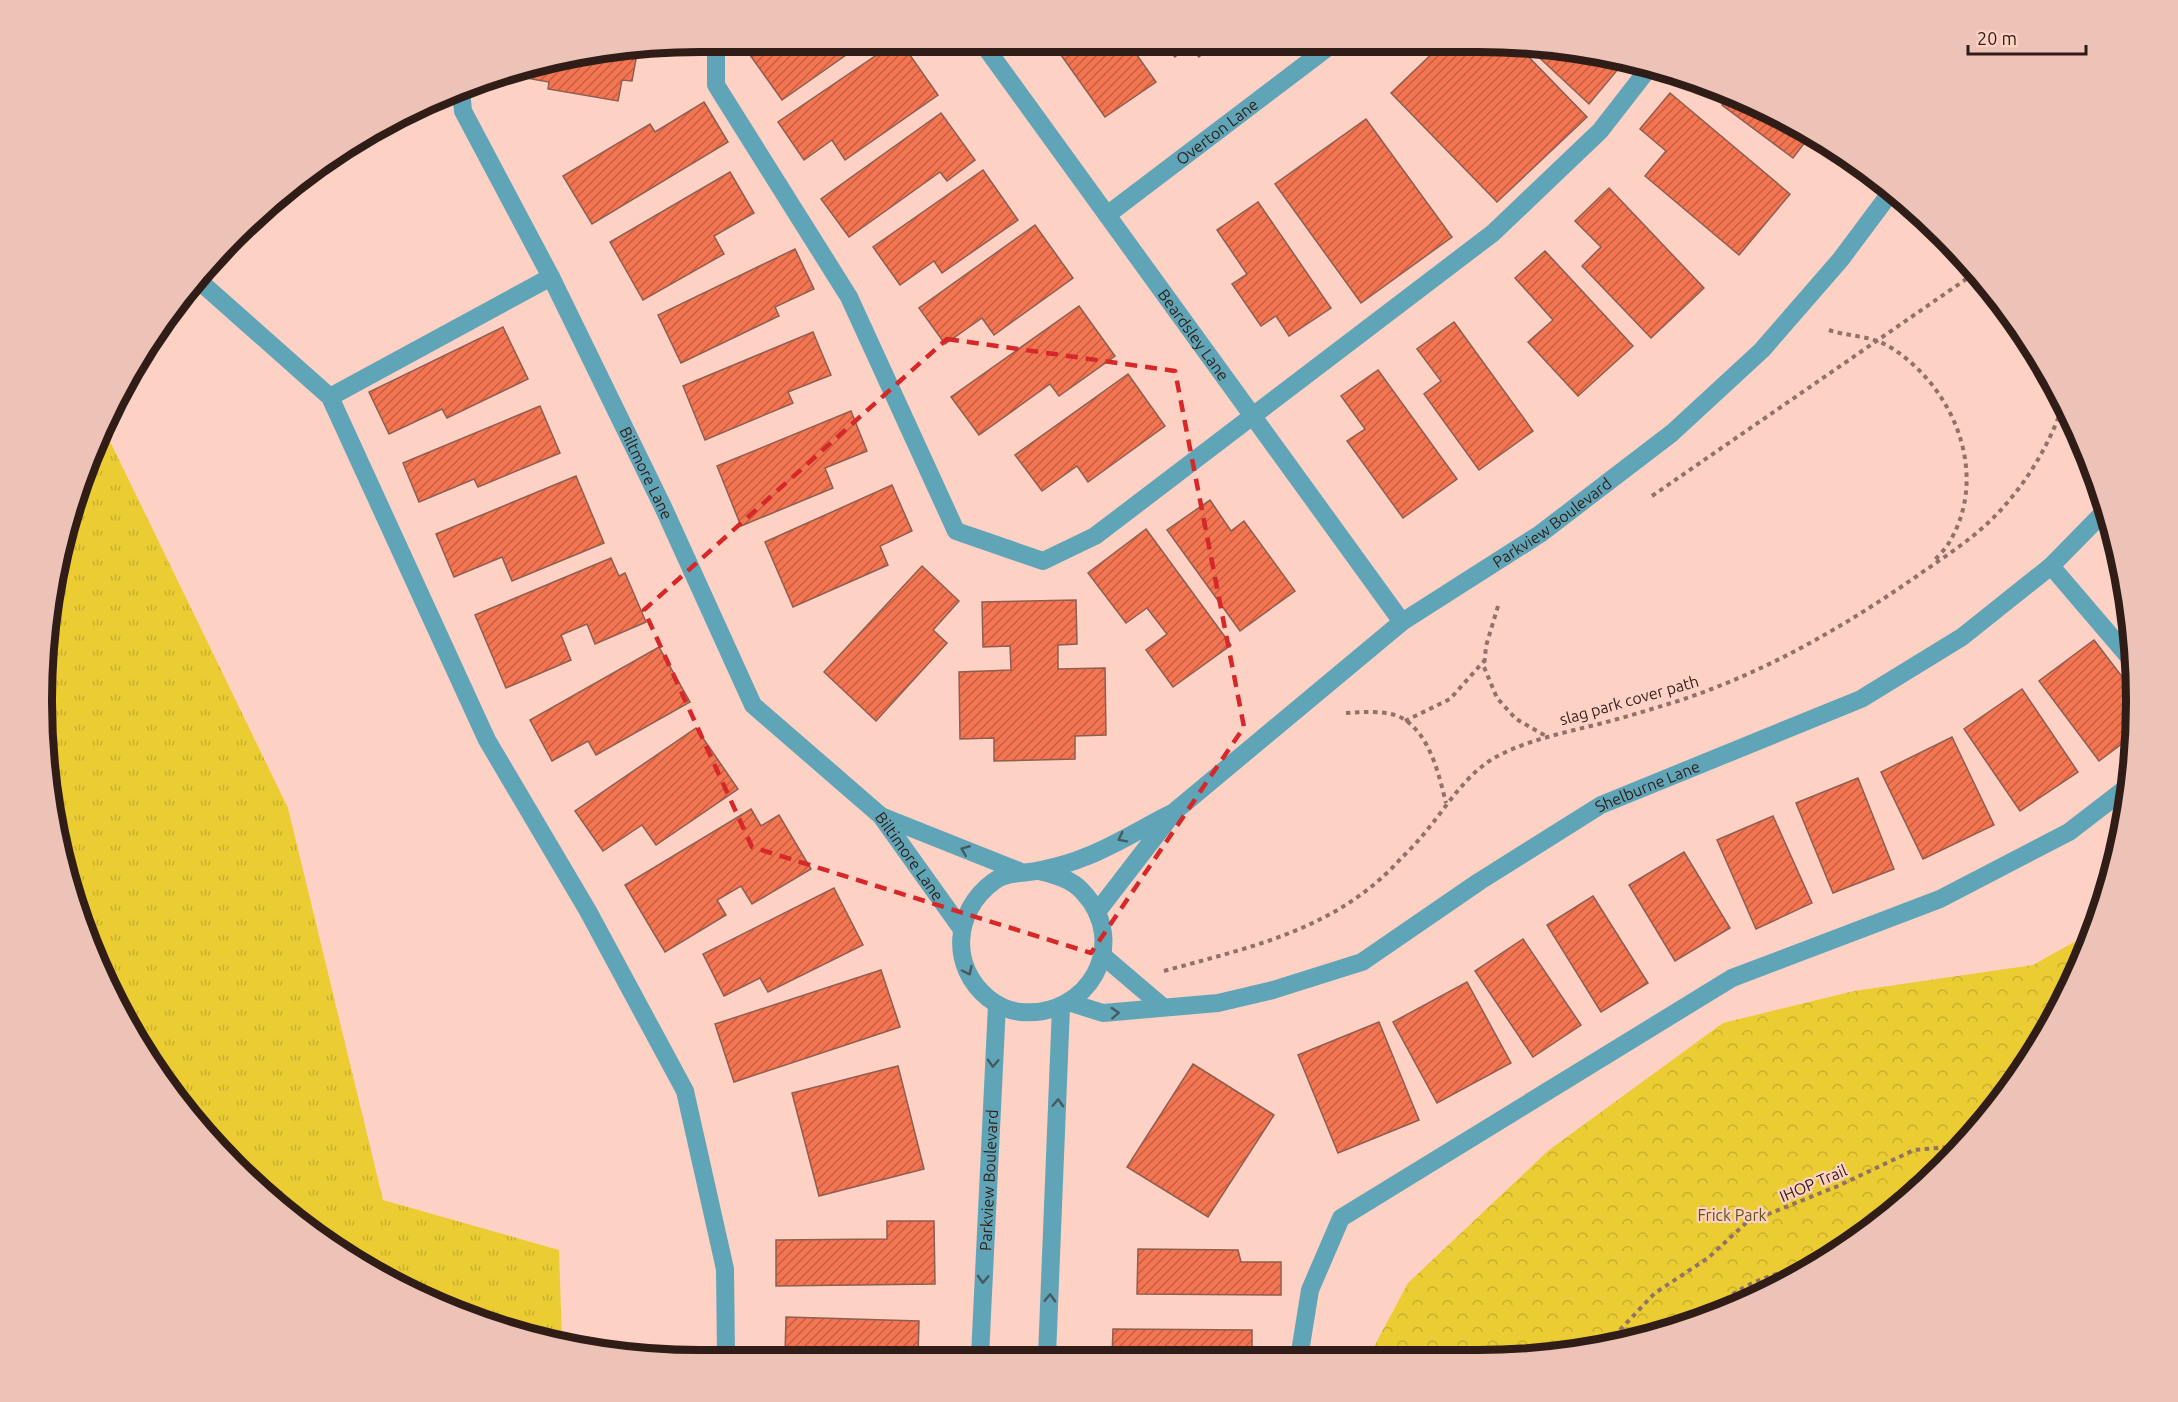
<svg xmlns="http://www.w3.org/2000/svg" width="2178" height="1402" viewBox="0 0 2178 1402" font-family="Ubuntu,sans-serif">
<defs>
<pattern id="grass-tufts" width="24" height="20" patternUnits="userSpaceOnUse" patternTransform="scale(1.5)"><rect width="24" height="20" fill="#ebcc33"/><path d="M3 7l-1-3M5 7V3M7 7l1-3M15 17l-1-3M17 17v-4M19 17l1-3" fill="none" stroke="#caaf2c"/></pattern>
<pattern id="forest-crowns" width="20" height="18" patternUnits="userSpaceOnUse" patternTransform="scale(1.5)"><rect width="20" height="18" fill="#ebcc33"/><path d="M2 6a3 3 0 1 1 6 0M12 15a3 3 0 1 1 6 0" fill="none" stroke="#caaf2c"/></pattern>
<pattern id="building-hatch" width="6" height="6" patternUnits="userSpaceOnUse" patternTransform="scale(1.5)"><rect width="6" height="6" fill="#f47551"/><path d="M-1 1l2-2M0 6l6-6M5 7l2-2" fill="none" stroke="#c65f42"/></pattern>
</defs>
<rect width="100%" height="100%" fill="#fed1c5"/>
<!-- grass -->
<polygon fill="url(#grass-tufts)" points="104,429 288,808 383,1200 559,1250 562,1340 448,1310 371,1272 267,1197 205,1135 130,1031 64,871 43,744 43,658 77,489"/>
<!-- forest -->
<polygon fill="url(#forest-crowns)" points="2092,932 2048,1030 1973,1135 1878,1224 1769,1292 1647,1338 1520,1359 1368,1358 1408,1283 1549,1150 1723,1023 1854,991 2033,965"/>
<!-- building -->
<g fill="url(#building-hatch)" stroke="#8e5e51" stroke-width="1.5">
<polygon points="615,48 638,48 632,81 622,80 618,101 548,89 549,82 520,77 521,69"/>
<polygon points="745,48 856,48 782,100"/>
<polygon points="887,48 905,48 938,95 845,160 832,140 804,160 778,122"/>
<polygon points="1056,48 1132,48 1156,82 1105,117"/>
<polygon points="1166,48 1185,48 1175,57"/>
<polygon points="1190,48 1209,48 1199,57"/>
<polygon points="1438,48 1520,48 1587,117 1497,202 1391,93"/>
<polygon points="1529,48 1563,48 1624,62 1589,104"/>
<polygon points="1670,93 1790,194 1739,255 1645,176 1666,151 1640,129"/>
<polygon points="1730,94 1768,110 1809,137 1793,158 1722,105"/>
<polygon points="704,102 728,142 592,224 563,176 650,124 655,132"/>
<polygon points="941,113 975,160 947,181 940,172 849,237 821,199"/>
<polygon points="1366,119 1452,237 1361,303 1275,184"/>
<polygon points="983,170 1018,220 942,273 934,261 900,285 873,247"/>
<polygon points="730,172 754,213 714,236 724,254 643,300 610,242"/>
<polygon points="1609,188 1704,288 1651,338 1582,266 1601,247 1575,221"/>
<polygon points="1258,202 1331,308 1289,336 1276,316 1261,326 1232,284 1247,274 1217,230"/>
<polygon points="1035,225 1073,278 994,335 982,318 945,344 919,308"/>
<polygon points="795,249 814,289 775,307 779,316 681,363 658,315"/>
<polygon points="1545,251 1633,346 1578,396 1528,342 1553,320 1515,278"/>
<polygon points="1079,306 1115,356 1059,396 1050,384 979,435 951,397"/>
<polygon points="1454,322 1533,431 1479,470 1424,394 1441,381 1417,349"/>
<polygon points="503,327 528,379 447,418 442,409 389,434 369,392"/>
<polygon points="813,332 831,375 788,392 793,403 705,440 683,386"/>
<polygon points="1378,370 1457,479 1403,518 1347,441 1365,429 1341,396"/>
<polygon points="1128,374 1165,426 1088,482 1077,466 1042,491 1015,455"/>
<polygon points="540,406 560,453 478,487 474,479 419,502 403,463"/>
<polygon points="851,411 867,451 825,468 833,488 741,526 717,466"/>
<polygon points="576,476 604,543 512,581 502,557 454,577 436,534"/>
<polygon points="892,485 912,531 880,546 888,565 793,607 765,542"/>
<polygon points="1210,500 1231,531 1244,521 1295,591 1240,631 1167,530"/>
<polygon points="1146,529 1231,645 1173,687 1146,650 1167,634 1147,608 1126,623 1088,573"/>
<polygon points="611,558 619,576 625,573 646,622 595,644 587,624 561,635 571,660 506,688 475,615"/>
<polygon points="922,566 959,601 933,630 947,643 876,721 824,672"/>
<polygon points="1076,600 1077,644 1058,645 1058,669 1105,668 1106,735 1075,736 1075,759 994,761 994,738 960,739 959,672 1011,670 1010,646 983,647 982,602"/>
<polygon points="2094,640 2133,691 2132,736 2099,761 2039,681"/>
<polygon points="659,647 690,702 596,755 588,741 552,761 530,720"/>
<polygon points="2022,689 2078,772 2020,811 1964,729"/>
<polygon points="696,728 738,789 656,845 642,825 603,851 575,811"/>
<polygon points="1952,737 1994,825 1923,859 1881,772"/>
<polygon points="1858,778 1894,869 1833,893 1796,803"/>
<polygon points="751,809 761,826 779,815 811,869 752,904 741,886 717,900 726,915 665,952 625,885"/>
<polygon points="1773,816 1812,903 1756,929 1717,840"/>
<polygon points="1684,852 1730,928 1675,961 1629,885"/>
<polygon points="834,888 863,945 768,992 760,978 724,996 703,954"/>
<polygon points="1593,896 1648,983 1601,1012 1547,925"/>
<polygon points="1523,939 1581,1025 1533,1057 1475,971"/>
<polygon points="881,970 900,1027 734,1082 715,1024"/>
<polygon points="1467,982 1511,1063 1437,1103 1393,1022"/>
<polygon points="1379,1022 1419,1120 1338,1153 1298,1055"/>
<polygon points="1193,1064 1274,1115 1208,1217 1127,1167"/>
<polygon points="898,1066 924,1169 819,1196 792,1093"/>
<polygon points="887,1221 934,1221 935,1284 776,1286 776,1240 887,1239"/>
<polygon points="1138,1249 1238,1250 1241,1262 1281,1262 1281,1295 1137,1294"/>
<polygon points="786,1317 919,1321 918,1356 785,1355"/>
<polygon points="1113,1329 1252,1330 1252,1357 1112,1357"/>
</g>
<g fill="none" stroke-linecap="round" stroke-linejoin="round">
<!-- path -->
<g stroke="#917269" stroke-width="4" stroke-dasharray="4.5 4.5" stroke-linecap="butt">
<path d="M 1829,330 C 1849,337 1871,335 1890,347 C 1953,386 1990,473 1950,541 C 1946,549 1938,556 1933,562"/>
<polyline points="1652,496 1975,273"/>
<polyline points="1498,606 1486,646 1484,667 1497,698 1516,719 1546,736"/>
<path d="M 1346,713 C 1362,712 1388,710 1402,718 C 1430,734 1439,775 1446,803"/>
<polyline points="1405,721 1450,699 1484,661"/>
<path d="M 1164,971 C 1247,948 1330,931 1393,867 C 1403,856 1414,846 1423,835 C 1446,808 1463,777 1494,758 C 1527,740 1563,733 1599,724 C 1626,717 1652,709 1678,701 C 1766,672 1842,628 1917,576 C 1944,557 1973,539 1996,515 C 2027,483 2050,444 2064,402"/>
<path d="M 1713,1313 C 1740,1279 1782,1274 1820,1260"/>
<polyline points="1609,1344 1615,1335 1655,1293 1708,1258 1746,1223 1838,1186 1914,1150 1961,1146"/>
</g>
<!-- minor -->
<g stroke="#60a5b7" stroke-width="18">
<polyline points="716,48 716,85 849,297 956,531 1043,561 1095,536 1493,233 1600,131 1649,68"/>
<path id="s1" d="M 986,48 L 1402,622"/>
<path id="s2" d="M 461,91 L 463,111 L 551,277 L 664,509 L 753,705 L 881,816 L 961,928"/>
<path id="s3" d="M 1107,215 L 1327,48"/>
<polyline points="197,279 330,397 487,740 588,911 685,1091 725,1269 726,1355"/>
<polyline points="330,397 551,277"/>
<polyline points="2051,566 2134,663"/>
<polyline points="881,816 1019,871"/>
<path d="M 1039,871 C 1055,875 1072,879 1083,892 C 1131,944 1088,1018 1021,1012 C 1009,1011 997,1005 988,998 C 949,966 954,911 993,882 C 1007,871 1025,874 1041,870 C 1055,867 1071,863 1085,857 C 1114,846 1142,828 1170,814"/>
<path id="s4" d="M 1097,912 L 1174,812 L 1402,622 L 1540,534 L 1672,433 L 1762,350 L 1841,259 L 1891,192"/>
<polyline points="1102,955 1163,1007"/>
<path id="s5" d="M 1068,1002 L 1103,1013 L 1218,1003 L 1273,990 L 1362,962 L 1480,881 L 1601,805 L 1861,699 L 1962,637 L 2051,566 L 2106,510"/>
<path id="s6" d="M 980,1356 L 997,1005"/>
<polyline points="1047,1356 1061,1007"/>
<polyline points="1299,1358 1310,1290 1341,1218 1732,978 1940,899 2069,832 2130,785"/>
</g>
</g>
<!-- one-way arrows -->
<defs><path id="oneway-chevron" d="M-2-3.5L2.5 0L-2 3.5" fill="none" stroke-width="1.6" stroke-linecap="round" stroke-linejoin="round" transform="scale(1.5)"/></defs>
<g stroke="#465a60">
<use href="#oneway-chevron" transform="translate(1122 838) rotate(153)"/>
<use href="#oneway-chevron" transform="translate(965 850) rotate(-158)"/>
<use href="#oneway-chevron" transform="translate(968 971) rotate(65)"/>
<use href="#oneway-chevron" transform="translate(1115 1013) rotate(-3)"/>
<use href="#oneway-chevron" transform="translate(993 1063) rotate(93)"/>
<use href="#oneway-chevron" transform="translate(1058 1103) rotate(-88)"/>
<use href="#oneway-chevron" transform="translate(983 1279) rotate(93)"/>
<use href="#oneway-chevron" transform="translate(1050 1298) rotate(-88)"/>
</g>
<!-- marked area -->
<path fill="none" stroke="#d62828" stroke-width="4.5" stroke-dasharray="12 8" stroke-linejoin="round" d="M 947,339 L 1175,371 L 1244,727 L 1091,953 L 752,847 L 644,610 Z"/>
<g text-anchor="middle" stroke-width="4.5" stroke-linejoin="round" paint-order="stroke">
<!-- street labels -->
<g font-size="16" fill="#311d18" stroke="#fed1c5">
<text dy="6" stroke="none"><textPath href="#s3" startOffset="138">Overton Lane</textPath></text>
<text dy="6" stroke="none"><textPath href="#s1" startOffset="354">Beardsley Lane</textPath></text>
<text dy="6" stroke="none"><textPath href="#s2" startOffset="426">Biltmore Lane</textPath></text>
<text dy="6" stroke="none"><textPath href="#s4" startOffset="603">Parkview Boulevard</textPath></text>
<text transform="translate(1629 700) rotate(-16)" y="6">slag park cover path</text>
<text dy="6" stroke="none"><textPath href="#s5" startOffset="638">Shelburne Lane</textPath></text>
<text dy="6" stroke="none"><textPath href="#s2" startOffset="900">Biltimore Lane</textPath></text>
<text dy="6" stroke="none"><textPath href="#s6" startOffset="176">Parkview Boulevard</textPath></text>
<text transform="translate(1813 1183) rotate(-23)" y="6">IHOP Trail</text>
</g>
<!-- park labels -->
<g font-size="16" fill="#61541a" stroke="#fed1c5">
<text x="1732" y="1221">Frick Park</text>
</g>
</g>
<!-- crop -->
<path d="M0 0H2178V1402H0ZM700 52H1478A648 648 0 0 1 2126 700V702A648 648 0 0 1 1478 1350H700A648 648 0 0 1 52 702V700A648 648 0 0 1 700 52Z" fill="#eec3b7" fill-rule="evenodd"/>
<path fill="none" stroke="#311d18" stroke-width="8" d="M700 52H1478A648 648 0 0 1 2126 700V702A648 648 0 0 1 1478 1350H700A648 648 0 0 1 52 702V700A648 648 0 0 1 700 52Z"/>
<!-- scale -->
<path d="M1968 45v9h118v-9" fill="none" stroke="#311d18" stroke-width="3"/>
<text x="1977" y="45" font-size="18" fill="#311d18" stroke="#fed1c5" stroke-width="4.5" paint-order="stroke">20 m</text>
</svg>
